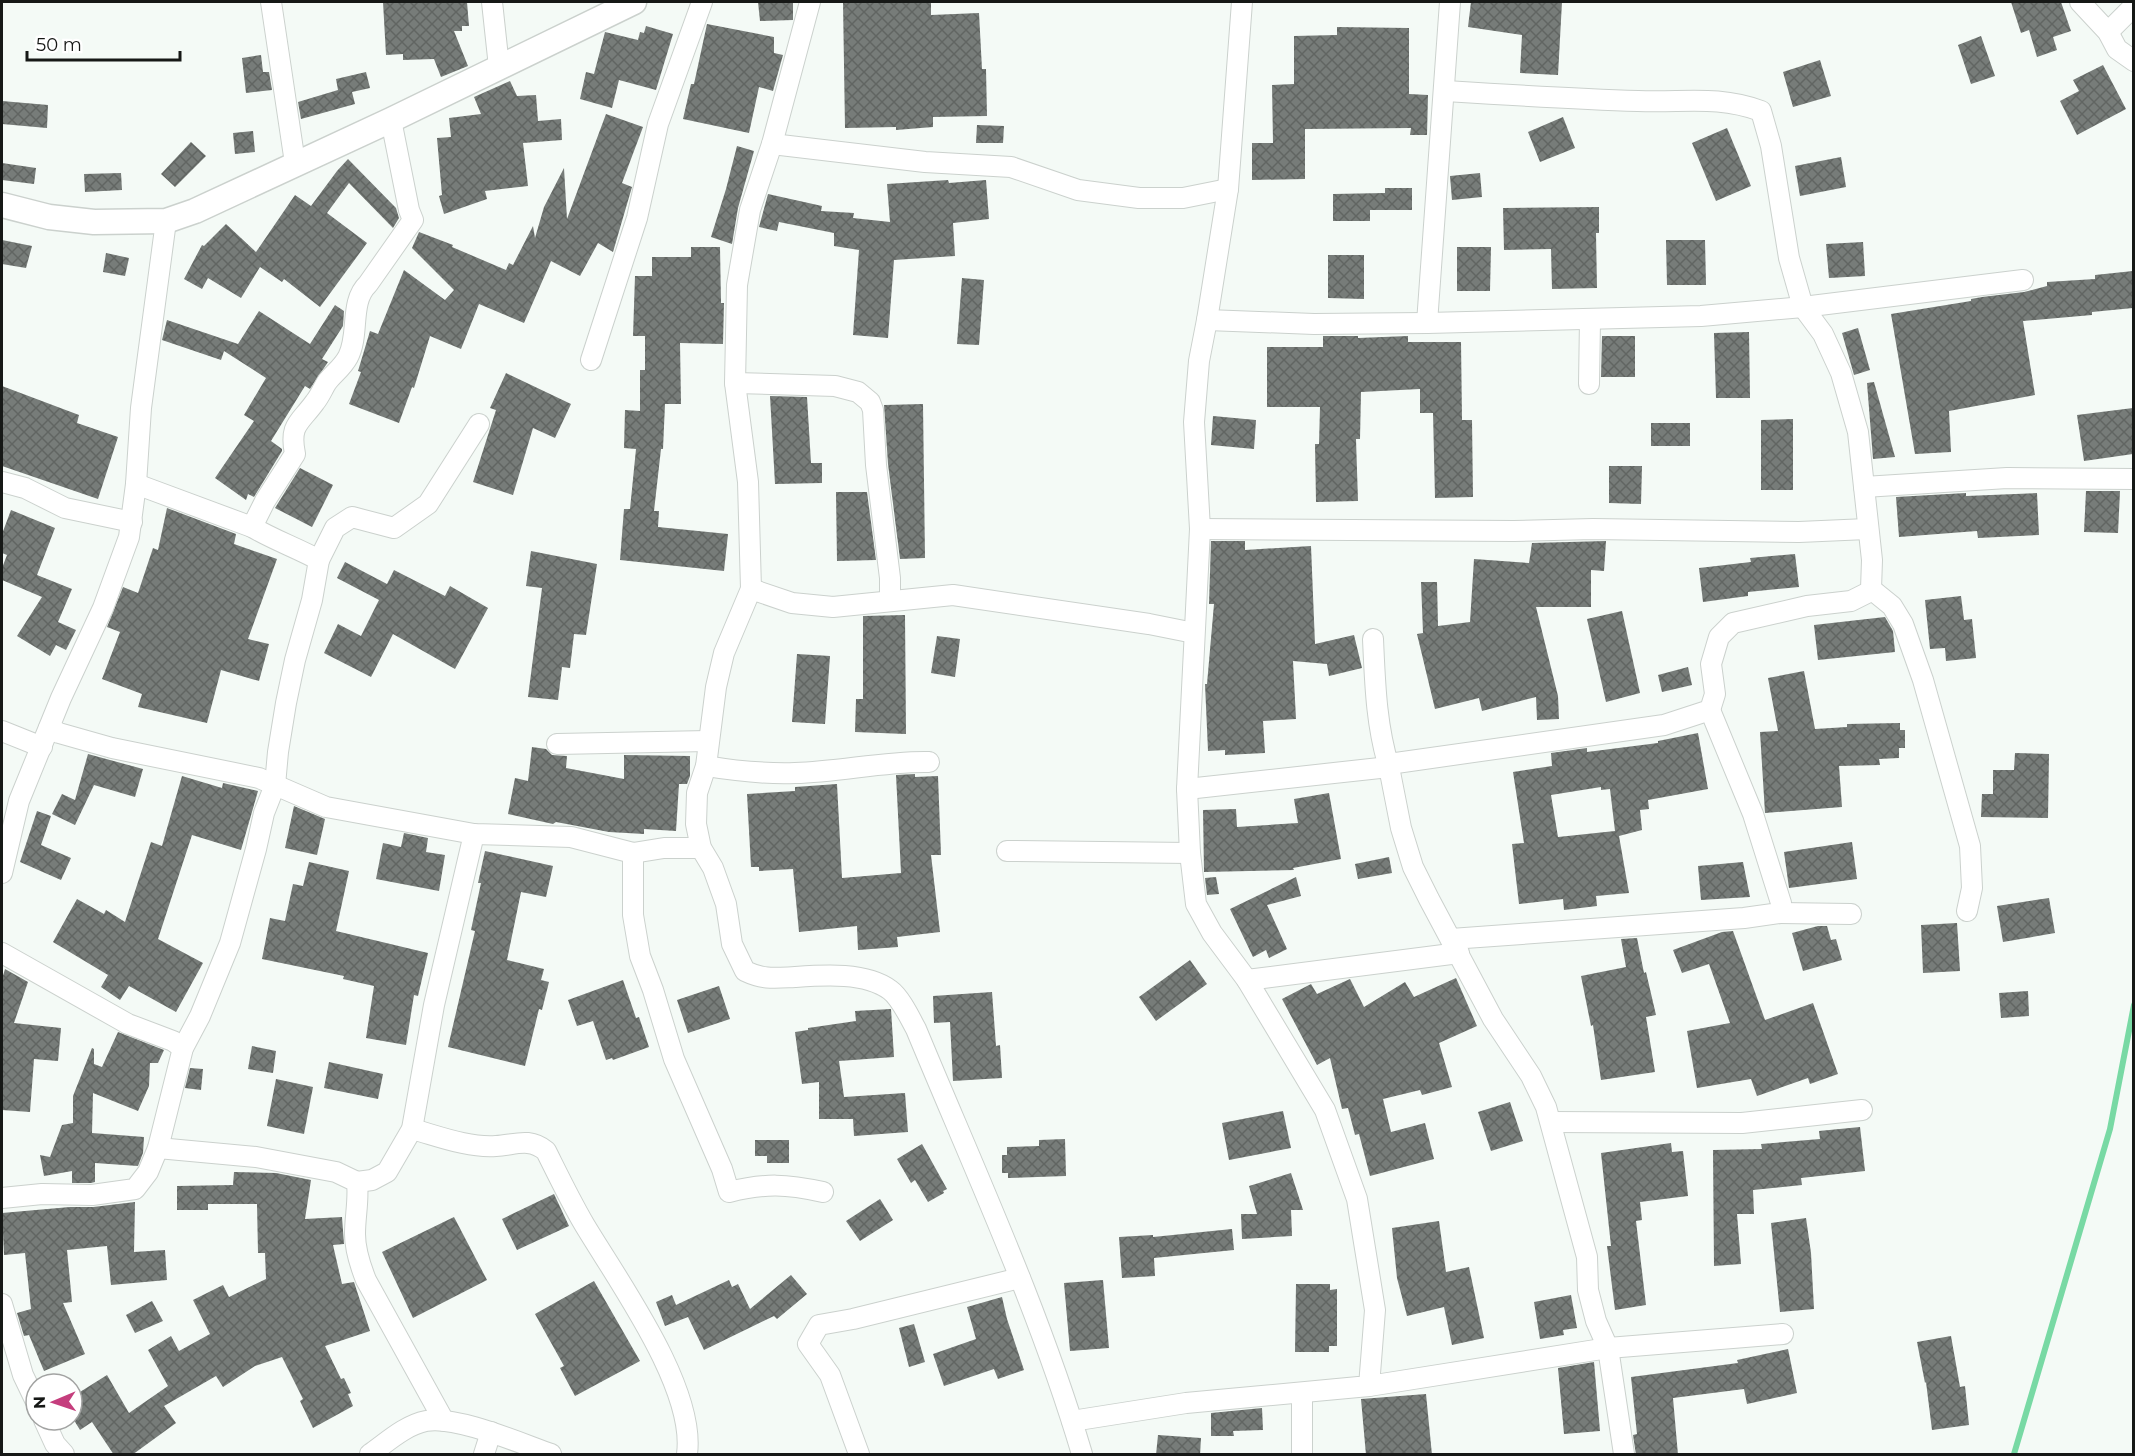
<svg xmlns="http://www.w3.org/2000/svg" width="2135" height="1456" viewBox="0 0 2135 1456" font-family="Montserrat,sans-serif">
<defs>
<pattern id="building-cross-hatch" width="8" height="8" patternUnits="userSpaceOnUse" patternTransform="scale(1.5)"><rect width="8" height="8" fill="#777c79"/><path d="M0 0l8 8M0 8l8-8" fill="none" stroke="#616562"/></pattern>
</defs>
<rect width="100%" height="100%" fill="#f4faf6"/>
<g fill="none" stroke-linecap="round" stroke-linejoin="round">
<!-- stream -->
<polyline stroke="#78d9a4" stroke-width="6" points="2014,1454 2110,1129 2134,1005"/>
</g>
<!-- building -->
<g fill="url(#building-cross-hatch)" fill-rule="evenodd">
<polygon points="383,2 467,2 469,26 462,26 462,31 454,31 468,66 441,77 434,59 403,60 403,54 386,55"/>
<polygon points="758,2 793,2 793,20 760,21"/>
<polygon points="843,2 931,2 931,15 979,13 982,69 986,69 987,116 933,117 933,127 896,130 896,127 845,128"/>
<polygon points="1471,2 1562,2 1558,75 1520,73 1522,35 1468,27"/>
<polygon points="2011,2 2061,2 2071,31 2053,37 2057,50 2037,57 2029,30 2021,33"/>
<polygon points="707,24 774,37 774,53 783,55 773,91 759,87 749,133 683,119 691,84 694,84"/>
<polygon points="646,26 673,34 656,90 619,80 612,108 580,99 586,72 594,74 605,32 638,40 640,32 644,33"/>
<polygon points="1337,27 1409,28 1409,94 1428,95 1427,135 1410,135 1411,128 1305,129 1305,179 1252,180 1252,143 1273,143 1272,85 1294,84 1294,36 1337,35"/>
<polygon points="1981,36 1995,76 1971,84 1958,45"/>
<polygon points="261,55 263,72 269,72 272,90 246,93 242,58"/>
<polygon points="1820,60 1831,96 1793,107 1783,72"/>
<polygon points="2103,65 2126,109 2077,135 2060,101 2079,91 2073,80"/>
<polygon points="366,72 370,88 352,92 355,104 301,119 298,102 338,90 336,79"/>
<polygon points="510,81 517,96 536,95 538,121 561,119 562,140 523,143 528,186 485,191 487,199 444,214 439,196 442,195 437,138 451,137 449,118 481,114 474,97"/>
<polygon points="2,101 48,105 47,128 2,124"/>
<polygon points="606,114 643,127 622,183 632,187 613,252 598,243 580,276 551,261 524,323 479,304 461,349 430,336 414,388 412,387 399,423 349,404 361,372 358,371 370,331 378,334 404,270 445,300 454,290 412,248 419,232 453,245 452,247 506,270 509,263 513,265 533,226 535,238 544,207 564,168 567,219"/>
<polygon points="1563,117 1575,148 1540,162 1528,132"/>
<polygon points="977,125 1004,126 1003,143 976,143"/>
<polygon points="1727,128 1751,186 1716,201 1692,143"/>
<polygon points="253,131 255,152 235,154 233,133"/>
<polygon points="191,142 206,156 175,187 161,174"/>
<polygon points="737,146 754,151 738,208 732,244 711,237 726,189"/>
<polygon points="1841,157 1846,187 1800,196 1795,166"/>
<polygon points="348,159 396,208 399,218 393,228 349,183 327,213 367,243 320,307 284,279 282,282 260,267 241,298 208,278 202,289 184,279 202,245 204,246 226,224 256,252 295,195 311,206 337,171"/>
<polygon points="2,163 36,168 34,184 2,180"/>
<polygon points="121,173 122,190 85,192 84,174"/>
<polygon points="1480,173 1482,197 1452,200 1450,176"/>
<polygon points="948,180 949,183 986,180 989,219 953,223 955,256 894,260 888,338 853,335 859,250 834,246 834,233 779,222 777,231 759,227 768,194 822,206 821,211 854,213 853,218 890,222 887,184"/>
<polygon points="1385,188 1412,188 1412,210 1370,210 1370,221 1333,221 1333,194 1385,193"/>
<polygon points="1599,207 1599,233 1596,233 1597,288 1552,289 1551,249 1504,250 1503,208"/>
<polygon points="2,240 32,246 26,268 2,264"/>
<polygon points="1666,240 1705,240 1706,285 1667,285"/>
<polygon points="1863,242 1865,276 1829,278 1826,244"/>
<polygon points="691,247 720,247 721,303 724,303 723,344 680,343 681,404 665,404 663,449 661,449 654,511 659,511 658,527 728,534 724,571 620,560 624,509 630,509 636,449 624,448 625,410 640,411 640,370 645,370 645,336 633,336 635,276 652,276 652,257 691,257"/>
<polygon points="1457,247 1491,247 1490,291 1457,291"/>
<polygon points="106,253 129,258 125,276 103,272"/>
<polygon points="1328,255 1364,255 1364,299 1328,298"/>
<polygon points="2133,271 2133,308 2092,312 2092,315 2023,321 2035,395 1949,411 1951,452 1915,454 1891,314 1971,301 1971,299 1982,297 2024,292 2047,286 2047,282 2095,279 2095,275"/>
<polygon points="962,278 984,280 979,345 957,344"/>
<polygon points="335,305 344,311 343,326 322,359 328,362 310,389 305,386 271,441 282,449 282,451 254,497 248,494 246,500 215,478 254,421 244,415 266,378 224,351 221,360 162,340 167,320 238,344 259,311 310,344"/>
<polygon points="1858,328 1870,370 1854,375 1842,333"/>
<polygon points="1749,332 1750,398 1716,398 1714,333"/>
<polygon points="1323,336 1358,336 1358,338 1408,336 1408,342 1461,342 1462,420 1472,420 1473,497 1435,498 1433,413 1420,413 1420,389 1361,392 1360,439 1356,439 1358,501 1316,502 1315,444 1319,444 1320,407 1267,407 1267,347 1323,347"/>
<polygon points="1602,336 1635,336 1635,377 1601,377"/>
<polygon points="506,373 571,404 555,438 533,428 513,495 473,482 496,410 490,408"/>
<polygon points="1874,382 1895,457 1873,459 1867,383"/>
<polygon points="2,386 79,415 77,423 118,437 98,499 2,466"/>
<polygon points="770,396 807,397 811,463 822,463 822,483 775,484"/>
<polygon points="923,404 925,558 900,559 888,464 884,405"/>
<polygon points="2133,408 2133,454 2084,461 2077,415"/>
<polygon points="1213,416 1256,420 1254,449 1211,445"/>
<polygon points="1793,419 1793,490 1761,490 1761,420"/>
<rect x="1651" y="423" width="39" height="23"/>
<polygon points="1609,466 1642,466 1641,504 1609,503"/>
<polygon points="300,468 333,485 312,527 275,508"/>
<polygon points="2086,491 2120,491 2118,533 2084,532"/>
<polygon points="836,492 867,492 876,560 837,561"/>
<polygon points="1966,493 1966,496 2037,493 2039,535 1978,538 1977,531 1899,537 1896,497"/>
<polygon points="167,508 236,534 234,544 277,559 248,639 269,644 259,681 221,670 207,723 138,707 142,694 102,679 120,632 107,627 123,587 138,593 153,548 158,550"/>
<polygon points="11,510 55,528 37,575 72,589 58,622 76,630 66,650 56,645 50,656 17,636 42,597 2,580 2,568 7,555 2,553 2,534"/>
<polygon points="1211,541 1245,541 1245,550 1311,546 1315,644 1354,635 1362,668 1329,676 1327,664 1293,661 1296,719 1263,721 1265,753 1225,755 1225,750 1208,751 1205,684 1207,684 1214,604 1209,604"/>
<polygon points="1606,541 1604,571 1591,570 1591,607 1536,607 1558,696 1559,719 1537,720 1536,697 1482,711 1479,698 1435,709 1417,634 1423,633 1421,582 1437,582 1438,626 1470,622 1474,559 1529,563 1532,543"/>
<polygon points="531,551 597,564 586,635 574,634 570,668 562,667 558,700 528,697 542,588 526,586"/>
<polygon points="1795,554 1799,587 1748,592 1748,596 1703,602 1699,568 1751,562 1750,558"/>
<polygon points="345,562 387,584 394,570 445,596 450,586 488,608 455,669 393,634 371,677 324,653 338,624 361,636 379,600 337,578"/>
<polygon points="1961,596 1964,620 1972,619 1976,658 1946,661 1945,648 1930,649 1925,600"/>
<polygon points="1622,611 1640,693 1606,702 1587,619"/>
<polygon points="905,615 906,734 855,732 856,699 863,699 863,616"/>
<polygon points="1885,617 1893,631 1895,652 1818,660 1814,625"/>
<polygon points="937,636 960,639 955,677 931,673"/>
<polygon points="797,654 830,656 825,724 792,722"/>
<polygon points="1688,667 1692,685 1662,692 1658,675"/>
<polygon points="1804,671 1815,729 1847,727 1847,724 1900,723 1900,730 1905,730 1905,748 1899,748 1899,758 1879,759 1880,765 1839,766 1842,807 1765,813 1760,732 1778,731 1768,678"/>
<path d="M 1698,733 L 1708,789 L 1648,800 L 1649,809 L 1640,810 L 1642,830 L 1619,836 L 1629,893 L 1596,896 L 1597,906 L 1564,910 L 1563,899 L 1519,904 L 1512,844 L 1524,843 L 1513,772 L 1552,766 L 1551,753 L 1587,748 L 1587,752 L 1658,743 L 1658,741 ZM 1601,787 L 1601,790 L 1610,789 L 1615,831 L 1558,837 L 1551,795 Z"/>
<polygon points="532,747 546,749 552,755 567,756 566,768 624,779 624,755 690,756 690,776 687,784 679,784 676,831 644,829 644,834 609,832 556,822 553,824 508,814 515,778 528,781"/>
<polygon points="2015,753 2049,754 2048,818 1981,817 1982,794 1993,794 1993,770 2014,770"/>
<polygon points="88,754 143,769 135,797 94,785 75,825 52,814 62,794 75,800"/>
<polygon points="915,774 915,777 938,776 941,855 931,855 940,932 897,937 898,947 858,950 857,926 799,932 793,869 759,871 759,867 751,867 747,794 795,791 795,787 837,784 842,878 901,873 896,775"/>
<polygon points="182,776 222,788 223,783 258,791 241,850 192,835 158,939 203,963 176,1012 129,986 120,1000 101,987 108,975 53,942 77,899 104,914 106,910 125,922 151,842 162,846"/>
<polygon points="1329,793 1341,859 1293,868 1294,870 1204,872 1203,810 1236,809 1237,827 1298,823 1294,799"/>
<polygon points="294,806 325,819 317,855 285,848"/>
<polygon points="37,811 51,816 41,845 71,858 61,880 20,862"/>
<polygon points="404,833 428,838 426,852 445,855 439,891 376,879 383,843 401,847"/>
<polygon points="1852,842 1857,879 1789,888 1784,852"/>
<polygon points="485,851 553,866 546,897 521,892 507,960 544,969 541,980 549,982 542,1010 539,1009 525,1066 448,1047 475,931 471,930 481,883 478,883"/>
<polygon points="1389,857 1392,873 1358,879 1355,864"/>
<polygon points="309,862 349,871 336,931 428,953 418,996 414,995 406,1045 366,1038 374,986 343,979 344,976 262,959 270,918 285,921 293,884 303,886"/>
<polygon points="1743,862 1750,897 1701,900 1698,866"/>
<polygon points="1216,877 1219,894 1207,895 1205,878"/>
<polygon points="1296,877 1301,896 1267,905 1287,949 1269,958 1266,950 1253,957 1230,909"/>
<polygon points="2049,898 2055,933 2003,942 1997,906"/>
<polygon points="1957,923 1960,971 1923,973 1921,925"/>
<polygon points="1818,926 1827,926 1831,940 1836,939 1842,960 1803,971 1792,933"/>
<polygon points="1733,931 1765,1020 1813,1003 1838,1074 1810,1084 1808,1078 1757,1096 1751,1079 1697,1088 1687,1031 1730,1023 1709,964 1682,973 1673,950 1722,932"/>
<polygon points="1637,938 1644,973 1646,972 1656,1015 1646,1017 1655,1072 1601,1080 1593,1025 1591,1026 1581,976 1626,967 1621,939"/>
<polygon points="1190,960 1207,984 1156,1021 1139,997"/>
<polygon points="5,969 28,982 14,1023 61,1028 58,1061 34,1059 30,1112 2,1110 2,979"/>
<polygon points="1456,978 1477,1026 1439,1043 1452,1087 1422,1095 1420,1090 1383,1099 1391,1132 1425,1123 1434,1159 1370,1176 1359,1134 1355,1135 1348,1108 1342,1109 1330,1058 1317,1065 1282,999 1311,984 1317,994 1350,979 1364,1007 1405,982 1414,997"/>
<polygon points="623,980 636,1018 639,1017 649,1047 613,1060 612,1058 606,1060 593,1021 577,1026 568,1000"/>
<polygon points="719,986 730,1019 688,1033 677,1000"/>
<polygon points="2028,991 2029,1016 2001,1018 1999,993"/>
<polygon points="992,992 996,1046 1000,1045 1002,1078 953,1081 950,1022 934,1023 933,996"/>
<polygon points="891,1009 894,1057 839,1061 844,1097 905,1093 908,1132 854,1136 853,1119 819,1119 819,1082 802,1084 795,1032 808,1030 808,1028 856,1021 855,1011"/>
<polygon points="118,1032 164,1050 158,1063 150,1063 149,1086 138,1111 93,1093 92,1133 144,1137 143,1153 138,1166 95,1163 95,1182 91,1183 72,1183 72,1171 44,1176 40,1155 50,1157 62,1125 73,1123 73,1096 92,1048 94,1049 94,1064 102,1067"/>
<polygon points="252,1046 276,1051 273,1073 248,1069"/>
<polygon points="329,1062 383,1074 378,1099 324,1088"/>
<polygon points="190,1068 203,1069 201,1090 185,1088"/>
<polygon points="276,1079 313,1087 304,1134 267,1126"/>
<polygon points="1510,1102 1523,1141 1491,1151 1478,1112"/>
<polygon points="1283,1111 1291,1148 1229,1160 1222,1123"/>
<polygon points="1860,1127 1865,1171 1801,1178 1802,1185 1753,1190 1754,1214 1737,1214 1741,1264 1714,1266 1713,1150 1762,1149 1761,1144 1820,1139 1819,1131"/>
<polygon points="1065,1139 1066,1176 1008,1178 1008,1173 1002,1173 1002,1155 1007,1155 1007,1147 1039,1146 1039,1140"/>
<polygon points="755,1140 789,1140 789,1163 767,1163 767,1156 755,1156"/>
<polygon points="1671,1143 1672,1152 1683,1151 1688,1196 1640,1202 1642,1220 1636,1221 1646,1305 1615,1310 1607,1246 1611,1246 1601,1153"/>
<polygon points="922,1144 947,1189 943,1191 944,1193 928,1202 915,1180 911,1183 897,1159"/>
<polygon points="234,1172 276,1173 311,1180 305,1219 342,1217 344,1244 333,1245 342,1284 354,1282 370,1331 325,1346 341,1379 344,1378 351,1393 348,1394 353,1406 313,1428 300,1401 303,1399 282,1357 255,1366 223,1387 216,1376 164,1406 176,1423 132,1455 114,1455 92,1422 80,1430 72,1417 72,1397 107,1375 129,1413 168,1386 148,1350 171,1336 179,1351 210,1334 193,1300 223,1285 229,1297 266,1279 265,1253 258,1253 257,1204 208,1204 208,1210 177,1210 177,1186 233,1185"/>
<polygon points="1291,1173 1303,1210 1291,1210 1292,1236 1242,1239 1241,1214 1257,1214 1249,1186"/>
<polygon points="554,1194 569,1226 517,1250 502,1219"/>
<polygon points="880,1199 893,1220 860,1241 846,1221"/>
<polygon points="135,1202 134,1252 165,1250 167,1280 111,1285 107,1246 67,1250 72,1302 63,1303 85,1354 44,1371 29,1335 24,1336 17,1313 31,1309 25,1253 4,1255 2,1213 70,1207 93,1207"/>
<polygon points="454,1217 487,1280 413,1318 382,1252"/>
<polygon points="1806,1218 1811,1253 1814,1309 1780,1312 1771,1223"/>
<polygon points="1439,1221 1446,1272 1469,1267 1484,1338 1452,1345 1444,1307 1407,1316 1397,1278 1392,1228"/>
<polygon points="1232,1229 1234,1250 1154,1258 1155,1276 1122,1278 1119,1237 1153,1235 1153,1237"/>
<polygon points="791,1275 807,1294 777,1319 774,1316 704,1350 688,1317 665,1326 656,1302 672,1295 676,1305 729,1280 732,1287 738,1284 750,1309"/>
<polygon points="1103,1280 1109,1348 1070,1351 1064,1283"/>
<polygon points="594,1281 640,1361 575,1396 560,1368 564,1366 535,1314"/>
<polygon points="1296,1284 1330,1284 1330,1290 1337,1289 1337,1346 1329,1346 1329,1352 1295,1352"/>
<polygon points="1571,1295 1577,1328 1563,1330 1564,1335 1540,1339 1534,1302"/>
<polygon points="1002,1297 1007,1319 1024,1370 998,1379 994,1369 944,1386 933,1354 976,1339 967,1307"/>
<polygon points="152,1301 163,1321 135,1333 126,1315"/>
<polygon points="914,1324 925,1362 909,1367 899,1328"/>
<polygon points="1951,1336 1960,1387 1965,1386 1969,1425 1932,1430 1926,1382 1925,1383 1917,1342"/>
<polygon points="1788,1349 1797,1393 1747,1404 1744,1389 1673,1398 1678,1455 1636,1455 1633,1435 1637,1434 1631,1377 1738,1363 1737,1360"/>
<polygon points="1594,1362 1600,1431 1564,1434 1558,1368"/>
<polygon points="1426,1394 1432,1455 1366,1455 1361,1399"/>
<polygon points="1262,1408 1263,1430 1233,1431 1234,1436 1211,1436 1211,1413"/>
<polygon points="1158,1435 1201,1438 1200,1455 1156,1455"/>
</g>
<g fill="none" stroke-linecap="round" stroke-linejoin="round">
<!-- minor casing -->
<g stroke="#cbd1cd" stroke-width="22">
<g id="minor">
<polyline points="271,2 295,163"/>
<polyline points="492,2 499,67"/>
<path d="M 810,2 L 772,144 L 750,210 L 737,285 L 735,383 L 748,482 L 751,589 L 724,653 L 716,687 L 706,766 L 697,793 L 696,824 L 701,848 L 713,868 L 726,904 L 732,944 L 745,971 C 764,980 775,978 795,977 C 824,975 866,972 890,990 C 900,997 910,1018 916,1029 C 974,1169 1039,1309 1082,1454"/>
<polyline points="1242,2 1228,189 1207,320 1314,324 1427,323 1701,316 1803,307 2023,280"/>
<polyline points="2080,2 2108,32 2117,49 2134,61"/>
<polyline points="2108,32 2134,6"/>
<polyline points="772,144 925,162 1011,167 1078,190 1139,198 1183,198 1228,189"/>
<polyline points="1427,323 1450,2"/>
<polyline points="591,360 637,218 658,124 702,2"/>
<polyline points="735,383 835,386 858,392 870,402 873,410 876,465 890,578 890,601"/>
<polyline points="1589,384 1590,320"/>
<polyline points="2,482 25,488 65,508 132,522"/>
<polyline points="1864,487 2007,478 2134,479"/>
<path d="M 252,527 L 265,501 L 295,454 C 289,424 300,423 315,402 C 320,396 323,388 327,382 C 334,373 342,368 348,357 C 360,334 349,302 368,284 L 413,220 L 409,210 L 391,120"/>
<polyline points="1200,529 1514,531 1593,529 1799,532 1867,529"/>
<polyline points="319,560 335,528 352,517 394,528 428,504 479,424"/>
<polyline points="751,589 792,603 833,607 953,595 1149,624 1194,633"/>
<polyline points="1871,589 1892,606 1903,624 1923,680 1970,846 1972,888 1967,911"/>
<path d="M 1373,639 C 1375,682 1376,725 1389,767 L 1396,763 L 1664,725 L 1710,710 L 1715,694 L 1711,664 L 1719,637 L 1733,623 L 1807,606 L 1851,601 L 1867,593 L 1871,589 L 1872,560 L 1858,432 L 1841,373 L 1823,334 L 1803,307 L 1789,258 L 1771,146 L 1761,111 C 1717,95 1684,103 1638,101 C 1573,99 1509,95 1444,91"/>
<polyline points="49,728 59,733 112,748 259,778 326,807 474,834 571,837 633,853 664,848 701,848"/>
<polyline points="2,731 42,747"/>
<polyline points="557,744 708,741"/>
<path d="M 706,766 C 736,771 765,774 795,773 C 840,772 884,761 929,762"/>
<polyline points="1187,789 1389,767 1401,828 1413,867 1429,899 1493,1019 1531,1076 1546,1107 1587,1257 1588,1290 1596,1321 1608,1348 1624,1454"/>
<polyline points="1007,851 1190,853"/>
<path d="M 633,853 L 633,915 L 640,956 L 653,990 L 674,1059 L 722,1169 L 729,1192 C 766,1183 786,1184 823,1192"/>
<polyline points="2,873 19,801 61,698 103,608 129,537 136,484 141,408 166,221"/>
<polyline points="1780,913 1851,914"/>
<polyline points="1451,939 1744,918 1780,913 1781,903 1753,814 1710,710"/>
<polyline points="2,953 128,1024 173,1041 183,1048"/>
<polyline points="1247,980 1459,953"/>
<polyline points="1551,1122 1742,1123 1862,1110"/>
<path d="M 412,1129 C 438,1136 468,1148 496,1146 C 515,1145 529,1137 546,1151 C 558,1175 570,1200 584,1224 C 618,1281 696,1388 687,1454"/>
<path d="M 158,1148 L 256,1157 L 336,1172 L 357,1182 C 359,1200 355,1216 355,1234 C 355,1250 360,1265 366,1280 L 444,1421"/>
<polyline points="357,1182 372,1180 387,1172 412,1129 434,1005 474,834"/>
<path d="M 2,1198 L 42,1194 L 92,1195 L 135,1189 L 148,1172 L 158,1148 L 183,1048 L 200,1016 L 230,943 L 256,849 L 264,813 L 275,785 L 278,752 L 286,703 L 295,660 L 312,600 L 319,560 C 297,548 274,540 252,527 L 136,484"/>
<polyline points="2,1304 23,1375 36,1402"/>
<polyline points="1369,1386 1608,1348 1783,1334"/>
<polyline points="1302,1393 1302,1454"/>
<polyline points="44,1420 55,1444 64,1454"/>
<polyline points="1072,1421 1186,1403 1369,1386 1375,1310 1357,1199 1325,1110 1247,980 1212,933 1196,904 1190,853 1187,789 1200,529 1194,422 1199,361 1207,320"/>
<path d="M 370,1454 C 386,1443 405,1425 426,1421 C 455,1415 522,1444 551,1454"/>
<polyline points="484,1454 491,1432"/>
<polyline points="859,1454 830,1375 808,1344 819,1325 853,1319 1020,1278"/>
</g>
</g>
<!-- tertiary casing -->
<g stroke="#cbd1cd" stroke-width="27">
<polyline id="tertiary" points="2,205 49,217 94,222 166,221 195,211 391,120 634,2"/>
</g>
<!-- minor -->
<use href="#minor" stroke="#fff" stroke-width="20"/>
<!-- tertiary -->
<use href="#tertiary" stroke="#fff" stroke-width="24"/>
</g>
<!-- border -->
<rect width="2135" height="1456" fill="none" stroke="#161816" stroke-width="6"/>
<!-- north arrow -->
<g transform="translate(54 1402) rotate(268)"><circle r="28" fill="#ffffff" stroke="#a2a3a2" stroke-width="1.5"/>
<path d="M0-4.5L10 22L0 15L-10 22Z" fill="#c53e7d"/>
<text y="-9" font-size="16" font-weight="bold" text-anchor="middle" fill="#161816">N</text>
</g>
<!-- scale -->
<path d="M27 51v9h153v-9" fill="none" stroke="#161816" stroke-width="3"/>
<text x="36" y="51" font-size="18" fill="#161816" stroke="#ffffff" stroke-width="4.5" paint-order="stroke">50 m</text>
</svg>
